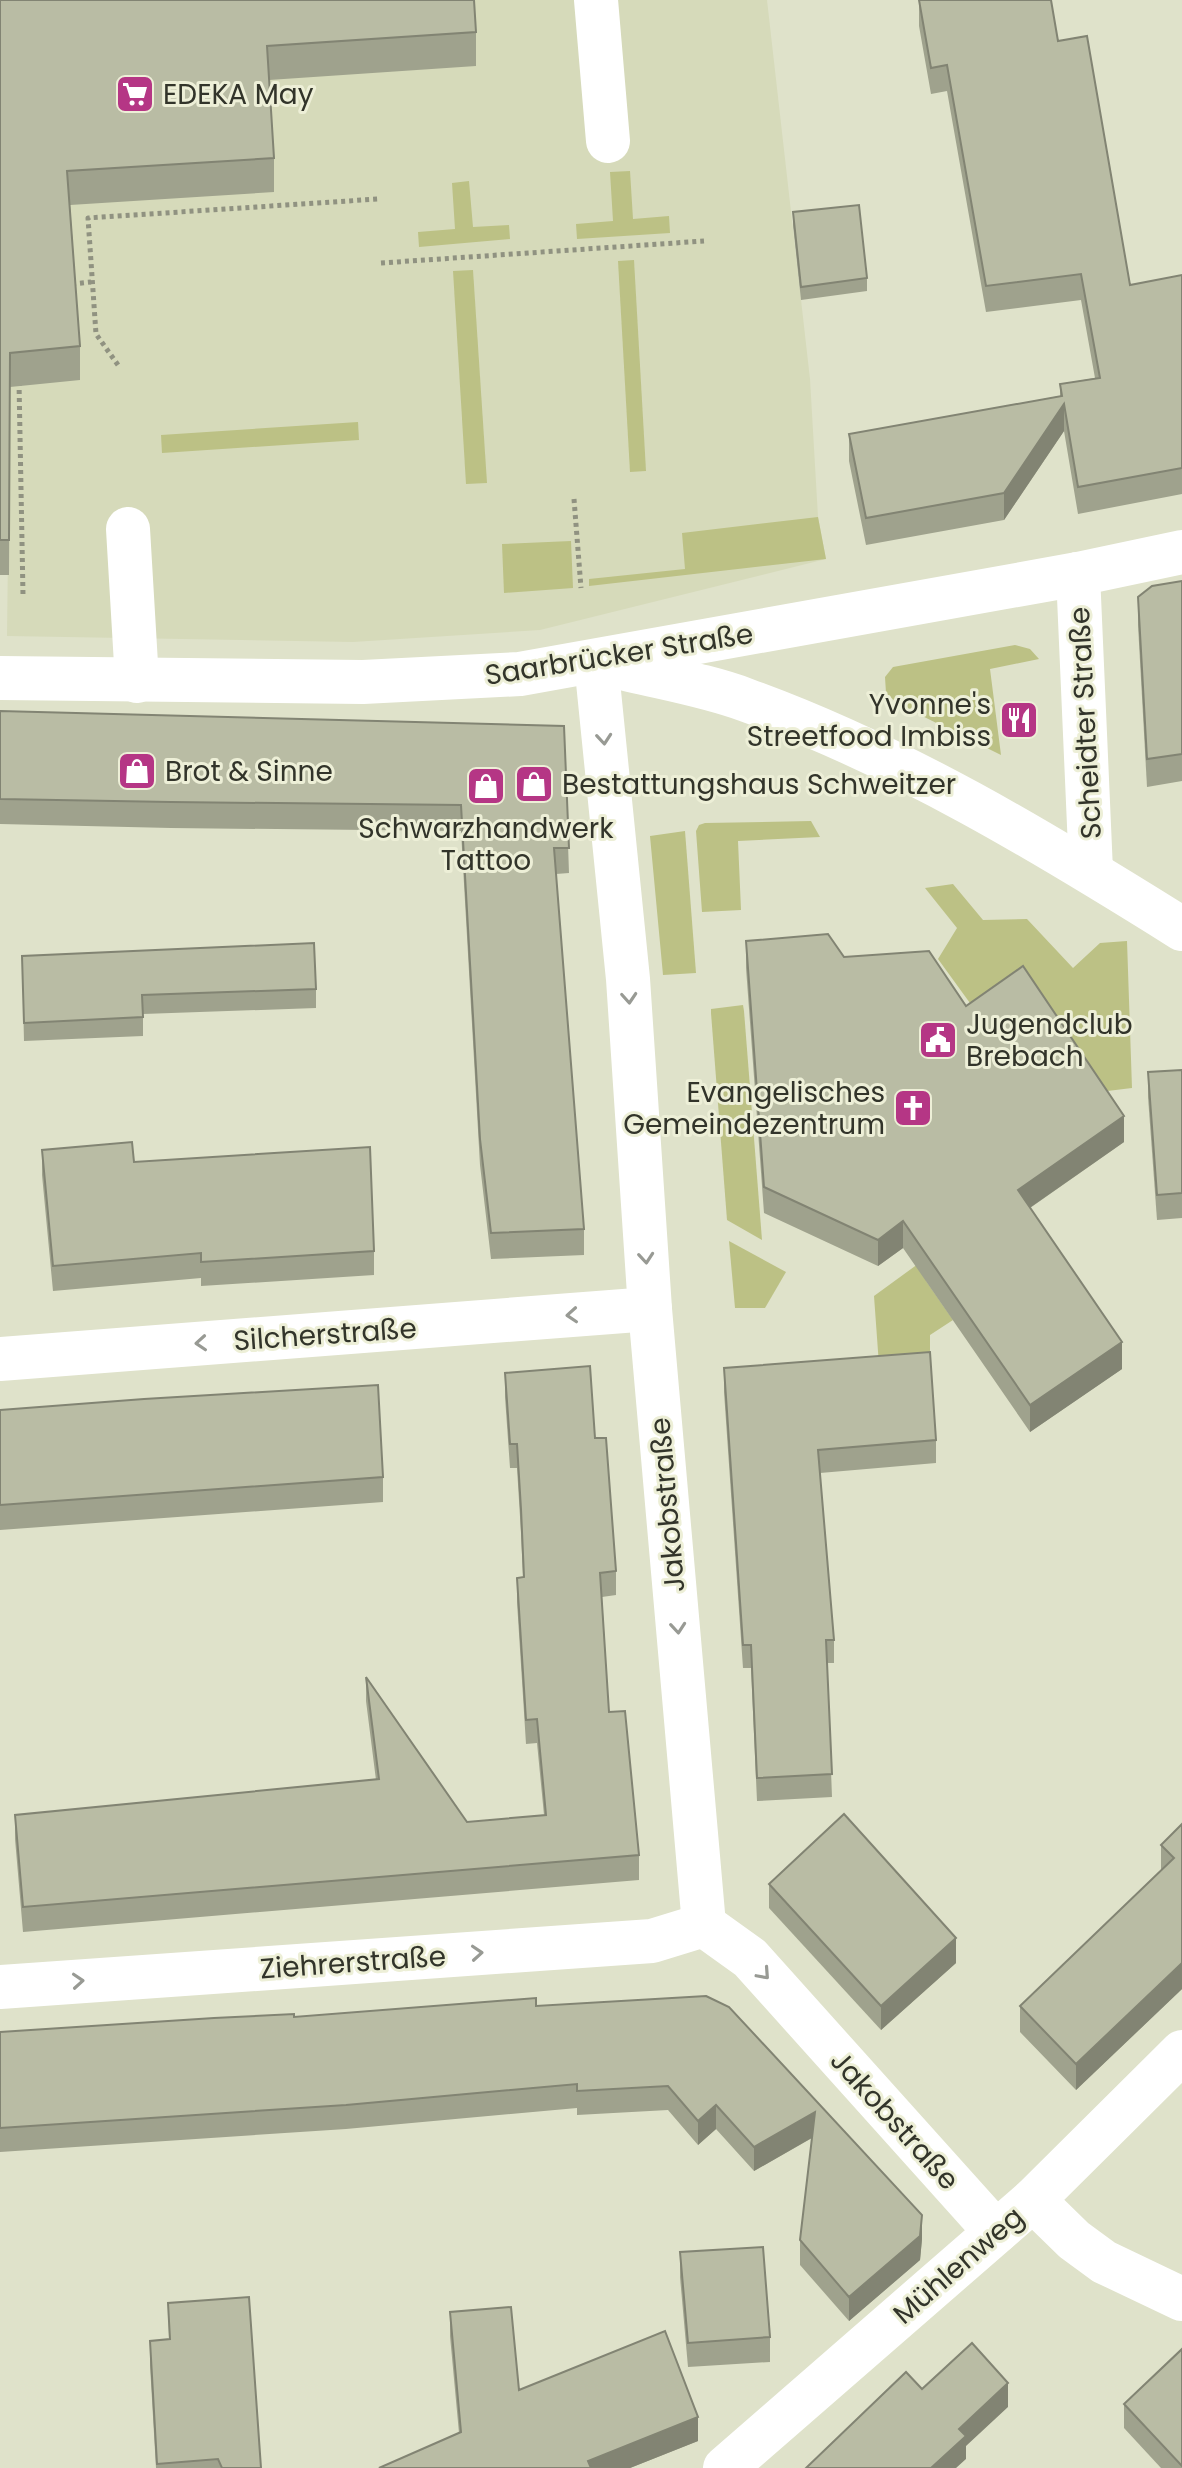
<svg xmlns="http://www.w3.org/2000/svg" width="1182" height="2468" viewBox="0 0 1182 2468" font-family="Poppins,sans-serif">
<rect width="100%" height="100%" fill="#dfe2ca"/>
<!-- built -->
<polygon fill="#d6daba" points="0,0 767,0 810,379 818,517 826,559 540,630 353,642 7,636 9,470"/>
<!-- green -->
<g fill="#bcc185">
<polygon points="630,171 633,219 669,216 670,233 577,239 576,224 613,221 610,172"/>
<polygon points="469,181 473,227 509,225 510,239 419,247 418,232 455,229 452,183"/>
<polygon points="634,260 646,471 630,472 618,261"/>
<polygon points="473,270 487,483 466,484 453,271"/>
<polygon points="358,422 359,440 162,453 161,435"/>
<polygon points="818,517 826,559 589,586 589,579 685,569 682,533"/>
<polygon points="571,541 573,588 504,593 502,544"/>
<polygon points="1015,645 1030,649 1039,659 990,669 1001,755 898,704 886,693 885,677 893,667"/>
<polygon points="811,821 820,837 738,841 741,910 702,912 696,831 699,825 705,823"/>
<polygon points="685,831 696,973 663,975 650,836"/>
<polygon points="953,884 983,920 1027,919 1073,968 1100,943 1127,941 1132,1088 1091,1093 983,1021 938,959 957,928 925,888"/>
<polygon points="743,1005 744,1011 762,1240 727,1220 711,1013 711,1009"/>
<polygon points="729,1241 786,1272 765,1308 735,1308"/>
<polygon points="944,1245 926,1281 953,1320 930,1335 930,1375 880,1379 874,1296"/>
</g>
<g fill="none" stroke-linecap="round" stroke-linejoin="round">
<!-- path -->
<g stroke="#909281" stroke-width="5" stroke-dasharray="4 4" stroke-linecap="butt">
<polyline points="381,263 704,241"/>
<polyline points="72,284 91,282"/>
<polyline points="118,365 96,334 88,218 378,199"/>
<polyline points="19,382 23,595"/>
<polyline points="574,499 581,588"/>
</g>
<!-- minor -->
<g stroke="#fff" stroke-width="44">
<polyline points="596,0 608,141"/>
<polyline points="128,529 137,681"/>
<polyline points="1078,574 1091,871"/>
<polyline points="596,662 628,979 650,1309 704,1925 750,1958 996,2232"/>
<polyline points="0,1359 650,1309"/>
<polyline points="0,1987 652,1941 704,1925"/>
<polyline points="1033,2200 1074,2240 1104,2262 1182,2299"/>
<polyline points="725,2468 1033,2200 1182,2052"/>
</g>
<!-- major -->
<g stroke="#fff" stroke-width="44">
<path d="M 610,665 C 655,677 703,684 746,700 C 901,756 1043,842 1182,929"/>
<polyline points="0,678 363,682 520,674 1078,574 1182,552"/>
</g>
</g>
<!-- wall -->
<g fill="#9fa28d">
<polygon points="0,0 476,32 476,66 269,80 274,158 274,192 70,205 80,346 80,380 10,387 9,575 0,575"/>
<polygon points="919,0 1058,41 1130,285 1182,275 1182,494 1078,514 1064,431 1004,520 866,545 849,461 849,434 1060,396 1060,384 1095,378 1081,300 986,312 947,91 931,94 919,26"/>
<polygon points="793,212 867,278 867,291 801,300 793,225"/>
<polygon points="1182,581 1182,781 1147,787 1138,625 1138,597"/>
<polygon points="0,711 564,726 569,873 556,874 584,1229 584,1255 491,1259 480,1165 461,831 171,828 0,824"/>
<polygon points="746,941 844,957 966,1006 1124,1142 1030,1208 1122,1369 1030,1432 903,1248 878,1266 764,1213 746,968"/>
<polygon points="22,956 316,989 316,1008 143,1014 143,1036 24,1041"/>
<polygon points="1182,1070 1182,1218 1157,1220 1148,1097 1148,1072"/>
<polygon points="42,1150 134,1162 374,1251 374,1275 201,1286 201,1278 53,1291 42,1175"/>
<polygon points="724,1368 936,1440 936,1463 820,1473 834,1640 834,1663 827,1663 832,1797 757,1801 751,1668 743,1668 724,1392"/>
<polygon points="505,1373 595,1438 616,1571 616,1595 602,1597 609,1712 639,1855 639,1880 23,1932 15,1839 15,1815 376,1780 366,1701 366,1677 467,1822 544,1815 537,1743 526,1744 517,1602 517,1578 523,1577 521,1533 517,1468 510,1468 505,1397"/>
<polygon points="0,1410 383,1477 383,1502 0,1530"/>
<polygon points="1182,1824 1182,1989 1076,2090 1020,2032 1020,2006 1161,1871 1161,1845"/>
<polygon points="769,1884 956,1963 881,2030 769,1908"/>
<polygon points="706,1996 922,2239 920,2260 849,2321 800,2265 800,2240 812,2138 754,2171 716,2129 698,2145 668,2110 577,2115 577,2108 346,2129 0,2152 0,2032 536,2006"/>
<polygon points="680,2252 770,2337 770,2362 688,2367 680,2277"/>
<polygon points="168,2303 261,2468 156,2468 150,2365 150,2341 169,2339"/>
<polygon points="450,2312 519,2390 698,2441 630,2468 379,2468 459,2433 450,2336"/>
<polygon points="1182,2349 1182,2468 1161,2468 1124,2428 1124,2404"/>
</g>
<!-- shaded-wall -->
<g fill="#828473">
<polygon points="1064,404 1064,431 1004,520 1004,493"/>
<polygon points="1124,1116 1124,1142 1018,1216 1018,1190"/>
<polygon points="903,1221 903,1248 878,1266 878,1240"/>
<polygon points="1122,1342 1122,1369 1030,1432 1030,1405"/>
<polygon points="956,1938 956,1963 881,2030 881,2006"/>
<polygon points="1182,1963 1182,1989 1076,2090 1076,2064"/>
<polygon points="716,2105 716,2129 698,2145 698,2121"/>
<polygon points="815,2112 815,2136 754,2171 754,2147"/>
<polygon points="922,2215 922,2239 920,2260 849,2321 849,2297"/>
<polygon points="1008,2383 1008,2407 966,2446 966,2459 956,2468 931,2468 959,2429"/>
<polygon points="698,2417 698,2441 630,2468 588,2468 588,2461"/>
</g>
<!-- building -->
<g fill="#b9bca4" stroke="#828473" stroke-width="2">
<polygon points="0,0 474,0 476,32 267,46 274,158 67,171 80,346 10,353 9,540 0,540"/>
<polygon points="919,0 1051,0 1058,41 1087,36 1130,285 1182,275 1182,468 1078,487 1064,404 1004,493 866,518 849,434 1062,396 1060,384 1100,378 1081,274 986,286 947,65 931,68"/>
<polygon points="859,205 867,278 801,287 793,212"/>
<polygon points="1182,581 1182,754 1147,759 1138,597 1152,586"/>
<polygon points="0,711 564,726 569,848 554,848 584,1229 491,1233 480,1139 461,805 171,802 0,799"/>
<polygon points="828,934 844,957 929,951 966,1006 1023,966 1124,1116 1018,1190 1122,1342 1030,1405 903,1221 878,1240 764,1187 746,941"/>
<polygon points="314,943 316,989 142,995 143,1017 24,1023 22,956"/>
<polygon points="1182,1070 1182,1193 1157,1195 1148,1072"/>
<polygon points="132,1142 134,1162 370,1147 374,1251 201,1262 201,1253 53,1266 42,1150"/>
<polygon points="930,1352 936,1440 818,1450 834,1640 826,1640 832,1774 757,1778 751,1645 743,1645 724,1368"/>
<polygon points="590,1366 595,1438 606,1438 616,1571 600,1573 609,1712 625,1711 639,1855 23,1907 15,1815 379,1779 366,1677 467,1822 546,1815 537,1719 526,1720 517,1578 524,1577 521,1509 517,1444 510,1444 505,1373"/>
<polygon points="378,1385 383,1477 0,1505 0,1410 144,1399"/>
<polygon points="844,1814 956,1938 881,2006 769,1884"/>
<polygon points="1182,1824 1182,1963 1076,2064 1020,2006 1174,1858 1161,1845"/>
<polygon points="706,1996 729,2007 922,2215 920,2236 849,2297 800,2240 815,2112 754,2147 716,2105 698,2121 668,2086 577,2091 577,2084 346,2105 0,2128 0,2032 214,2018 294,2014 294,2017 536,1998 536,2006"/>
<polygon points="763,2247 770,2337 688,2343 680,2252"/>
<polygon points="249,2297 261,2468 222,2468 218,2459 157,2464 150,2341 170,2339 168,2303"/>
<polygon points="511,2307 519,2390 665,2331 698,2417 588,2461 591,2468 379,2468 461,2432 450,2312"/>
<polygon points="972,2343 1008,2383 959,2429 966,2436 931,2468 806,2468 906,2372 922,2389"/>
<polygon points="1182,2349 1182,2466 1124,2404"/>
</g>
<!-- one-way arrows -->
<defs><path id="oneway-chevron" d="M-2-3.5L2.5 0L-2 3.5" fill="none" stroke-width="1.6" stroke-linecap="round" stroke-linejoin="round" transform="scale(2)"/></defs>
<g stroke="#989a94">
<use href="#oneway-chevron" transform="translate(604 739) rotate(85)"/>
<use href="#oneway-chevron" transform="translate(629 998) rotate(86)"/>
<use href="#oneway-chevron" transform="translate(646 1258) rotate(85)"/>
<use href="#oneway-chevron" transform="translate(572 1315) rotate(176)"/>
<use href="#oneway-chevron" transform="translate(201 1343) rotate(176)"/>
<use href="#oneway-chevron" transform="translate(678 1628) rotate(85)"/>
<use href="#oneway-chevron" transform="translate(477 1953) rotate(-4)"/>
<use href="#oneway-chevron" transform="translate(764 1974) rotate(48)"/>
<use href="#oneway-chevron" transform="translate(78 1981) rotate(-4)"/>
</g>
<!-- icons -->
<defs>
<g id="supermarket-square" transform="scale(2)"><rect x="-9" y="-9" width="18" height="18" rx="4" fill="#b53685" stroke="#edefd7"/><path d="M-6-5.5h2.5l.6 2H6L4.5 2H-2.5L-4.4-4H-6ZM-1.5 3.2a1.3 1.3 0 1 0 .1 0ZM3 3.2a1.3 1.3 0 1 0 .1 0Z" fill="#fff"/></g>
<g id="restaurant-square" transform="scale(2)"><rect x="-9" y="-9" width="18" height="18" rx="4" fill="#b53685" stroke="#edefd7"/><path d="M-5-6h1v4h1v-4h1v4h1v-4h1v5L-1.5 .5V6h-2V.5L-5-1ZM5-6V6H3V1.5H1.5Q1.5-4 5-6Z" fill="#fff"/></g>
<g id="shop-square" transform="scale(2)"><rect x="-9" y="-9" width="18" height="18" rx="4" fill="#b53685" stroke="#edefd7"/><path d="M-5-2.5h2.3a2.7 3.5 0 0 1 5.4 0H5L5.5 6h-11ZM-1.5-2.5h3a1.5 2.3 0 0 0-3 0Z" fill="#fff"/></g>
<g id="civic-square" transform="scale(2)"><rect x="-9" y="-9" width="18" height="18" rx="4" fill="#b53685" stroke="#edefd7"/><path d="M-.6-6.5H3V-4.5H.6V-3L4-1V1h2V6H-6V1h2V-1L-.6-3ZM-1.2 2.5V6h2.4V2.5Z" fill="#fff"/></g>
<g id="church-square" transform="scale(2)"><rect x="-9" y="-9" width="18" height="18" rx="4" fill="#b53685" stroke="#edefd7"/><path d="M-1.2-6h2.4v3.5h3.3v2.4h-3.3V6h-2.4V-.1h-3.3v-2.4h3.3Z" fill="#fff"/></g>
</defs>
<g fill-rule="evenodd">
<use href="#supermarket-square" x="135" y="94"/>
<use href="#restaurant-square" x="1019" y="720"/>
<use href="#shop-square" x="137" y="771"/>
<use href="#shop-square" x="534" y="784"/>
<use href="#shop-square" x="486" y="786"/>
<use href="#civic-square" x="938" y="1040"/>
<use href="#church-square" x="913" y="1108"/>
</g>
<g text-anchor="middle" stroke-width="6" stroke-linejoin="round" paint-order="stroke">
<!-- poi labels -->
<g font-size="28" fill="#32342a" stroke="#edefd7" text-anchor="start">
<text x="163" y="104">EDEKA May</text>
<text x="991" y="714" text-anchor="end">Yvonne's<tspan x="991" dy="32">Streetfood Imbiss</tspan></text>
<text x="165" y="781">Brot &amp; Sinne</text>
<text x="562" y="794">Bestattungshaus Schweitzer</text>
<text x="486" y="838" text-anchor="middle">Schwarzhandwerk<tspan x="486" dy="32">Tattoo</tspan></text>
<text x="966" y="1034">Jugendclub<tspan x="966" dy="32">Brebach</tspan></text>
<text x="885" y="1102" text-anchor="end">Evangelisches<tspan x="885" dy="32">Gemeindezentrum</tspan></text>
</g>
<!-- street labels -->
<g font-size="28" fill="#32342a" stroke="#edefd7">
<text transform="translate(619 654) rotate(-9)" y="10">Saarbrücker Straße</text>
<text transform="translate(1085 723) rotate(-93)" y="10">Scheidter Straße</text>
<text transform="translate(325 1334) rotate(-4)" y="10">Silcherstraße</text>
<text transform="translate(667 1505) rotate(-95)" y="10">Jakobstraße</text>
<text transform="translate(353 1962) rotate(-4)" y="10">Ziehrerstraße</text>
<text transform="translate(895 2120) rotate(48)" y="10">Jakobstraße</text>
<text transform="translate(958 2265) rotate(-41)" y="10">Mühlenweg</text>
</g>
</g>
</svg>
